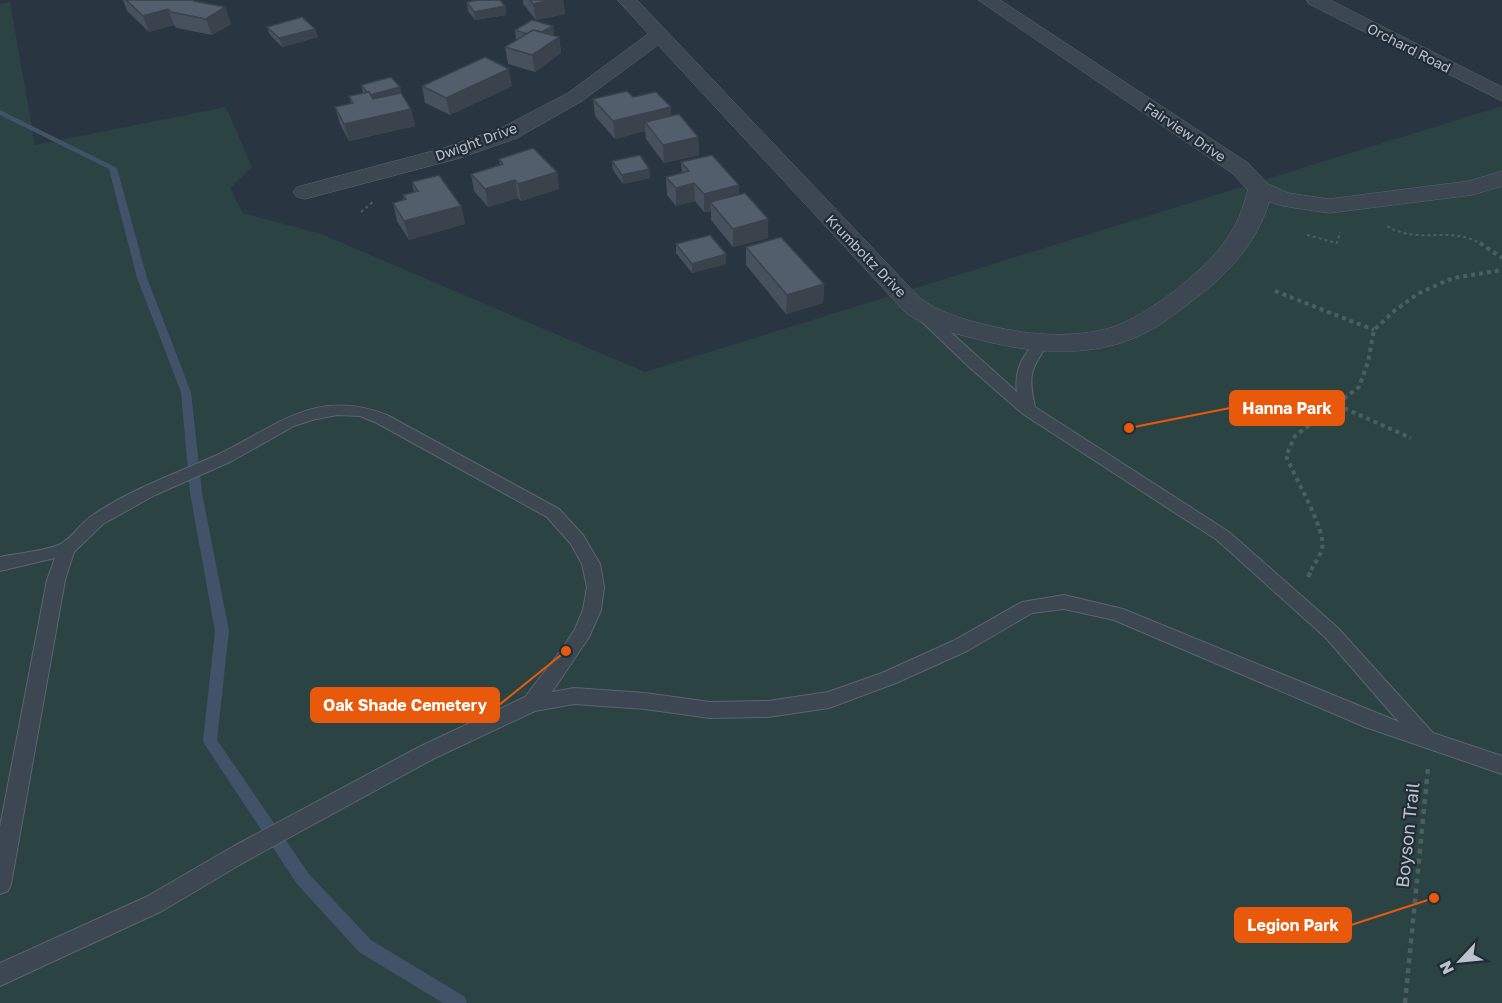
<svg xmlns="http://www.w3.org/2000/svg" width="1502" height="1003" viewBox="0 0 1502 1003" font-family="'Golos Text',sans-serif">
<rect width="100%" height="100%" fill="#293541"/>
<!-- green -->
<polygon fill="#2c4343" points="10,2 35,145 226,107 252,167 230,188 243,213 321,234 645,372 1502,106 1502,1003 0,1003 0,4"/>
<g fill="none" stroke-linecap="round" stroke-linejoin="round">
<!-- stream -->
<polygon fill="#405369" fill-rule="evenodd" points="0,110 117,168 147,278 191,392 202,493 229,631 217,740 309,874 371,940 465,997 467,1003 443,1003 359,952 297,884 205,745 203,741 215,631 190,493 181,392 137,278 109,169 0,115"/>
<!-- lane casing -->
<g stroke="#5b656e" stroke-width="2">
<path id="lane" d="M 922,310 L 927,311 L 1017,392 C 1014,370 1022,357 1036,341 L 1046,341 L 1048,344 C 1030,370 1028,376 1035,407 L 1229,532 L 1338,628 L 1433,733 L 1502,756 L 1502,774 L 1365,727 L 1114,620 L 1064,609 L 1032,613 L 967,651 L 896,683 L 829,708 L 768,717 L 710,718 L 645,709 L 574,704 L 535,711 L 433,759 L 248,860 L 162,911 L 0,986 L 0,963 L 146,897 L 234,846 L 419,747 L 525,697 L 562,649 L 575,629 L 583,610 L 587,587 L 582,564 L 571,544 L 547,517 L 377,423 L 360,416 L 337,415 L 312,420 L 294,426 L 230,462 L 155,495 L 103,524 L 74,552 L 65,580 L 11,884 L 8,891 L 0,894 L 0,827 L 47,580 L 55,558 L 0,571 L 0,557 C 14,554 52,550 62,543 C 74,536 81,522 93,515 C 131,489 175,474 217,455 C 278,426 315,387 387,415 L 559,509 L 583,535 L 600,564 L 604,587 L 601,610 L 589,637 L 552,692 L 574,688 L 645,693 L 710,702 L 768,701 L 828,692 L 882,673 L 953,641 L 1022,602 L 1064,595 L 1123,609 L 1399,722 L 1326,638 L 1217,540 L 1023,414 L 968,366 L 917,317 L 915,314 Z"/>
</g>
<!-- street casing -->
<g stroke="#5b656e" stroke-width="1">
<g id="street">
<path d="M 618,0 L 637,0 L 920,298 C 938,312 962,319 983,324 C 1024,335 1070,339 1110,328 C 1146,317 1205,271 1226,240 C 1237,225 1243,208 1248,190 L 1232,173 L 978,0 L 1000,0 L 1248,163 L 1268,184 L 1288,193 L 1329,199 L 1469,181 L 1502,171 L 1502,186 L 1472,195 L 1329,213 L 1283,206 L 1269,202 C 1258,240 1231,271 1200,295 C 1183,308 1166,322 1147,332 C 1093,361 1026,353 969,337 C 948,332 924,326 906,313 L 658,45 L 582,101 L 517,138 L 460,158 L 305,199 L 297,197 L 293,192 L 297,187 L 444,148 L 501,128 L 568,93 L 648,34 Z"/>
<polygon points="1307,0 1330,0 1502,87 1502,101 1309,4"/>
</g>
</g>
<!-- path-far2 -->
<g stroke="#4b5f61" stroke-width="2" stroke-dasharray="3 3" stroke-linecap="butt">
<polyline points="361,212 374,201"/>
<path d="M 1387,226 C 1420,246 1450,224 1483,245"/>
<polyline points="1307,235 1337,243 1340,232"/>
</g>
<!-- path-far1 -->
<g stroke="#4b5f61" stroke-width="4" stroke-dasharray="4 4" stroke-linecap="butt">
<polyline points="1480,243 1502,258"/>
<polyline points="1275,291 1374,330"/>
<polyline points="1337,405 1411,438"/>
<path d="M 1311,570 C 1315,563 1320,556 1322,549 C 1327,531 1294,476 1286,456 L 1295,436 L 1359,387 L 1368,362 L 1374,330 L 1394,311 L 1419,293 L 1453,278 L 1502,270"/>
</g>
<!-- path -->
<g stroke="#4b5f61" stroke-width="4.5" stroke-dasharray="5 5" stroke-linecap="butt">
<polyline points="1308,577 1312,569"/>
<polyline points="1405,1003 1428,768"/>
</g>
<!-- lane -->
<use href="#lane" fill="#3d4751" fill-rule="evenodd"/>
<!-- street -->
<use href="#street" fill="#3d4751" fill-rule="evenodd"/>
</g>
<!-- wall -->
<g fill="#47515d">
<polygon points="123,0 193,0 194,1 225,7 231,24 212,35 177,28 174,25 149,32 127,11"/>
<polygon points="523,0 563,0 565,14 536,20 523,4"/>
<polygon points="467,2 505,6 506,15 475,20 468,11"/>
<polygon points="553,26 554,34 552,35 559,37 561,53 535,72 508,64 505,47 518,39 516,39 515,30"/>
<polygon points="267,27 315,29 318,37 282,47 270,35"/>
<polygon points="361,85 400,87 402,94 411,109 415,126 349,141 340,124 335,107 351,103 349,96 363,93"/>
<polygon points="422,86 512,86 450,115 425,103"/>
<polygon points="633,97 671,107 671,116 698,137 699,155 664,163 646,139 645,131 615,139 595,116 593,99"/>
<polygon points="499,159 557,172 559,189 521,201 518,198 488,207 474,191 471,174 500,165"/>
<polygon points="612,161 649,169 650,178 623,184 613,170"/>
<polygon points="681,162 739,194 768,219 768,238 733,247 711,220 711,211 704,212 695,201 676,206 667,195 666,177 682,173"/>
<polygon points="412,182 461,206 465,224 409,240 397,221 393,203 404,200 403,195 414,192"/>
<polygon points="676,244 726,254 726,264 692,273 676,253"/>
<polygon points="746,247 824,284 823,303 786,314 746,265"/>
</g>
<!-- shaded-wall -->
<g fill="#3a424c">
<polygon points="553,0 563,0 565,14 536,20 533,4"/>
<polygon points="505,6 506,15 475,20 474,12"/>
<polygon points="225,7 231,24 212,35 206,19"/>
<polygon points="168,9 174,25 149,32 143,16"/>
<polygon points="553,26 554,34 537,45 535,36"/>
<polygon points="315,29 318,37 282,47 279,38"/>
<polygon points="559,37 561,53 535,72 532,55"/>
<polygon points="509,69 512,86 450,115 446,98"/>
<polygon points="400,87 402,96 372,104 370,95"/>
<polygon points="671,107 672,124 645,122 645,131 615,139 613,121"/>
<polygon points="411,109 415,126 349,141 344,124"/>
<polygon points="698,137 699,155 664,163 663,145"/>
<polygon points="649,169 650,178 623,184 622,175"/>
<polygon points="557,172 559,189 521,201 518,184"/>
<polygon points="515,180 518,198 488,207 485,189"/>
<polygon points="694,183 695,201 676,206 676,188"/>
<polygon points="739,185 739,203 710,202 711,211 704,212 704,194"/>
<polygon points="461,206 465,224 409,240 404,221"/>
<polygon points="768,219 768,238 733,247 733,229"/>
<polygon points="726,254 726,264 692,273 692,264"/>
<polygon points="824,284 823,303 786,314 787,295"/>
</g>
<!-- building -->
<g fill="#535e6c" stroke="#3a424c" stroke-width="1.5">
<polygon points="126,0 193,0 194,1 225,7 206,19 171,12 168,9 143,16"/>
<polygon points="479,0 500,0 505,6 474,12 467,2"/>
<polygon points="530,0 553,0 533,4"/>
<polygon points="302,17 315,29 279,38 267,27"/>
<polygon points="532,20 553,26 542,32 533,30 527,34 515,30"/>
<polygon points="533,30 559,37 532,55 505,47"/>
<polygon points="485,57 509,69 446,98 422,86"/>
<polygon points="391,77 400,87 370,95 369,92 367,92 361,85"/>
<polygon points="627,91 633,97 656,92 671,107 613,121 593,99"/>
<polygon points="369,92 373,99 401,93 411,109 344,124 335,107 353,103 349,96"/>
<polygon points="679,114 698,137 663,145 645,122"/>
<polygon points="533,148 557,172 518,184 515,180 485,189 471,174 503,164 499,159"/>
<polygon points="640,155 649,169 622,175 612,161"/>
<polygon points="712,155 739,185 704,194 694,183 676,188 666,177 689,171 681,162"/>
<polygon points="439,175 461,206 404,221 393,203 406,199 403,195 418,191 412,182"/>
<polygon points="745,193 768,219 733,229 710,202"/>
<polygon points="710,235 726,254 692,264 676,244"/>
<polygon points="781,237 824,284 787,295 746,247"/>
</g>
<g text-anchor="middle" stroke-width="4.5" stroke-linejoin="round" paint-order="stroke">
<!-- far-street labels -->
<g font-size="14" fill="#bac2cb" stroke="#222c37">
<text transform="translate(1409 48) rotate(27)" y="5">Orchard Road</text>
<text transform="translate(1185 132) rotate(34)" y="5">Fairview Drive</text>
<text transform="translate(476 142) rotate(-20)" y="5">Dwight Drive</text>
<text transform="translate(866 256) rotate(46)" y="5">Krumboltz Drive</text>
</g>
<!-- near-street labels -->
<g font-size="18" fill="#bac2cb" stroke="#222c37">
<text transform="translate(1408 835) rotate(-84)" y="6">Boyson Trail</text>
</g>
</g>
<!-- callouts -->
<path fill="none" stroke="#e8590c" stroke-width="2" d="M1129 428L1230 408M566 651L499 705M1434 898L1351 925"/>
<g fill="#e8590c" stroke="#222c37" stroke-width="2">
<circle cx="1129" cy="428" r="6"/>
<circle cx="566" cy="651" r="6"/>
<circle cx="1434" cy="898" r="6"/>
</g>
<g fill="#e8590c" stroke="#e8590c" stroke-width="2">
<rect x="1230" y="391" width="114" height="34" rx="6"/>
<rect x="311" y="688" width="188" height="34" rx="6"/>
<rect x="1235" y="908" width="116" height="34" rx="6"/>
</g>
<g font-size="16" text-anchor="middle" font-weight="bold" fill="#fff">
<text x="1287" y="414">Hanna Park</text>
<text x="405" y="711">Oak Shade Cemetery</text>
<text x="1293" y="931">Legion Park</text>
</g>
<!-- north arrow -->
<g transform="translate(1460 961) rotate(244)" stroke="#222c37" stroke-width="4.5" paint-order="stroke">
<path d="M0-4.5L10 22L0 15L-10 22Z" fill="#bac2cb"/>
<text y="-9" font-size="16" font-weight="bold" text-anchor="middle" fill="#bac2cb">N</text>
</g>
</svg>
